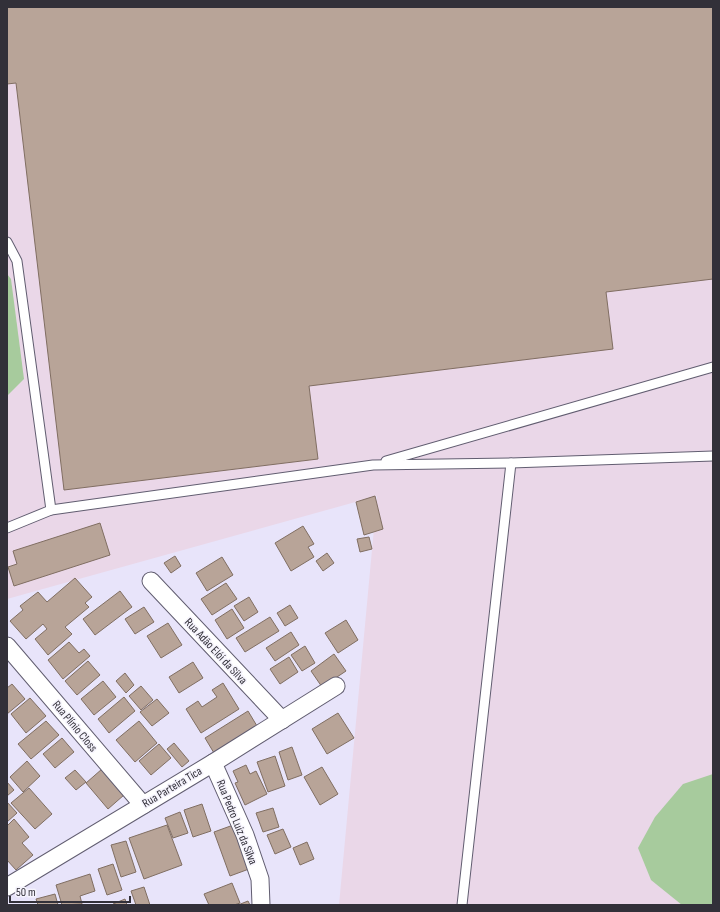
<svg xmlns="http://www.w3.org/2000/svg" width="720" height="912" viewBox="0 0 720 912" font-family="'Sofia Sans Condensed',sans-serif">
<rect width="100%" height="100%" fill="#e8e4fa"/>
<!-- industrial -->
<polygon fill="#ead7e8" points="7,7 713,7 713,905 339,905 377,496 7,599"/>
<!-- green -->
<g fill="#a7cb9d">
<polygon points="7,274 11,279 24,379 7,396"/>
<polygon points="713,774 713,905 682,905 651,880 638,848 655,817 683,784"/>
</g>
<!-- building -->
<g fill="#b8a498" stroke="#806e62">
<polygon points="7,7 713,7 713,279 606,292 613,349 309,386 318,459 64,490 16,83 7,84"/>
<polygon points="375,496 383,529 364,535 356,502"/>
<polygon points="100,523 110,555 14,586 8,567 17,564 13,551"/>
<polygon points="303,526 314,544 308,547 314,557 291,571 275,543"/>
<polygon points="369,537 372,549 360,552 357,539"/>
<polygon points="327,553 334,563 323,571 316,561"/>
<polygon points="175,556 181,566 171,573 164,563"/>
<polygon points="222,557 233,575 207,591 196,573"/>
<polygon points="75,578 92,597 85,603 89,607 65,627 72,634 48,655 35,639 47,629 43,624 26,639 10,621 23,610 20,606 38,592 47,602"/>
<polygon points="226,583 237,599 212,615 201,599"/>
<polygon points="120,591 132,607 95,635 83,619"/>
<polygon points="249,597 258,612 244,621 234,606"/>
<polygon points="290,605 298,618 285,626 277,613"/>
<polygon points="144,607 154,622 135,634 125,619"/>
<polygon points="232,609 244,628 227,639 215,620"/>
<polygon points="270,617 279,631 245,652 236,638"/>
<polygon points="346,620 358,640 338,653 325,633"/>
<polygon points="168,623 182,645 161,658 147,636"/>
<polygon points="291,632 299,645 275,661 266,648"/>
<polygon points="69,642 79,653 84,649 90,656 63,679 48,660"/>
<polygon points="305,646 315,663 302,671 291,655"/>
<polygon points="334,654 346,671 322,687 311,671"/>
<polygon points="289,657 298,672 280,684 270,669"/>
<polygon points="88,661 100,675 77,695 65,681"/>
<polygon points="193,662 203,678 179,693 169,677"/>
<polygon points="125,673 134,685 126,693 116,681"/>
<polygon points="103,681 116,697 94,715 81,699"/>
<polygon points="223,683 239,709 201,733 186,709 198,701 202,707 217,697 212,690"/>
<polygon points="12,684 25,699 7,714 7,688"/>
<polygon points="141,686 153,700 141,710 129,696"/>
<polygon points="124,697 135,711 109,733 98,719"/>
<polygon points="30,698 46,716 26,733 11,714"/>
<polygon points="157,699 169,713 152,726 140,712"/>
<polygon points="248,711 257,726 214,753 205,738"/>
<polygon points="338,713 354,738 327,754 312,729"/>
<polygon points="46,721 59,735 31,759 18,744"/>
<polygon points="139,721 157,743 135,762 116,740"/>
<polygon points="62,738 74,752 55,768 43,754"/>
<polygon points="174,743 189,761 182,767 167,749"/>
<polygon points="159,744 171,758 151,775 139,761"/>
<polygon points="292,747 302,775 288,780 279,752"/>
<polygon points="275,756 285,786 268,792 257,762"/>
<polygon points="27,761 40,776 23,792 10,777"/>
<polygon points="246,765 250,774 256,771 267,794 245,805 235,783 238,782 233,771"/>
<polygon points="322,767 338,794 320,805 304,777"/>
<polygon points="102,769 124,795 108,809 86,783"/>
<polygon points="75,770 86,782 76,790 65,778"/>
<polygon points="7,782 14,790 7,796"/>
<polygon points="29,788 52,814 35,829 11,803"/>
<polygon points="7,802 17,813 7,822"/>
<polygon points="202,804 211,831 193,837 184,810"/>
<polygon points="273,808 279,827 263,832 256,813"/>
<polygon points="180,812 188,833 173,838 165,818"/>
<polygon points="14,819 29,837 22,843 33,855 16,870 7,860 7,826"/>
<polygon points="236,824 249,869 230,876 214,832"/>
<polygon points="167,825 182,865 144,879 129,838"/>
<polygon points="283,829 291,847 275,854 267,835"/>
<polygon points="126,841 136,872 121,877 111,845"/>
<polygon points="307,842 314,859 300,865 293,848"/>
<polygon points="113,864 122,890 107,895 98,869"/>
<polygon points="90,874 95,891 80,896 82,904 62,905 56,885"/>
<polygon points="232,883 240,903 234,905 209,905 204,894"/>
<polygon points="144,887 150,905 136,905 131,891"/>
<polygon points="55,894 58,905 38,905 36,899"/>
<polygon points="125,899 127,905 114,905 113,904"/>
<polygon points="248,901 250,905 238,905"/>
</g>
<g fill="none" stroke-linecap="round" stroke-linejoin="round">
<!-- lane casing -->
<g stroke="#615d70" stroke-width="11">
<g id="lane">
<polyline points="7,242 17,261 51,510"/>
<polyline points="386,461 713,367"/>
<polyline points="7,528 51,510 373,465 511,463 713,456"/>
<polyline points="462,905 511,463"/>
</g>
</g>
<!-- street casing -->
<g stroke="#615d70" stroke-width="19">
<g id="street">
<polyline points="151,581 282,720"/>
<polyline points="7,646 143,805"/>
<polyline points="213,763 245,835 260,879 261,905"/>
<polyline points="7,887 213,763 336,686"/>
</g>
</g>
<!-- lane -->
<use href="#lane" stroke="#fff" stroke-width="9"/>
<!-- street -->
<use href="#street" stroke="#fff" stroke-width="17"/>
</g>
<g text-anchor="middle" stroke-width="3" stroke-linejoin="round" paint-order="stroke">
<!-- street labels -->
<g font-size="12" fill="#323039" stroke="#f5f3fc">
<text transform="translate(216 651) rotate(47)" y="4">Rua Adão Elói da Silva</text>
<text transform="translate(75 726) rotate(50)" y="4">Rua Plínio Closs</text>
<text transform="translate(172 787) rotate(-31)" y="4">Rua Parteira Tica</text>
<text transform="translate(237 822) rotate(68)" y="4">Rua Pedro Luiz da Silva</text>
</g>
</g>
<!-- border -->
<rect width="720" height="912" fill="none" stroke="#323039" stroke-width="16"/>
<!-- scale -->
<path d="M10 896v6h120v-6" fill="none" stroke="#323039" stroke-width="2"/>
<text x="16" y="896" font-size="12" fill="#323039" stroke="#f5f3fc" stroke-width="3" paint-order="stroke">50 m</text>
</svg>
